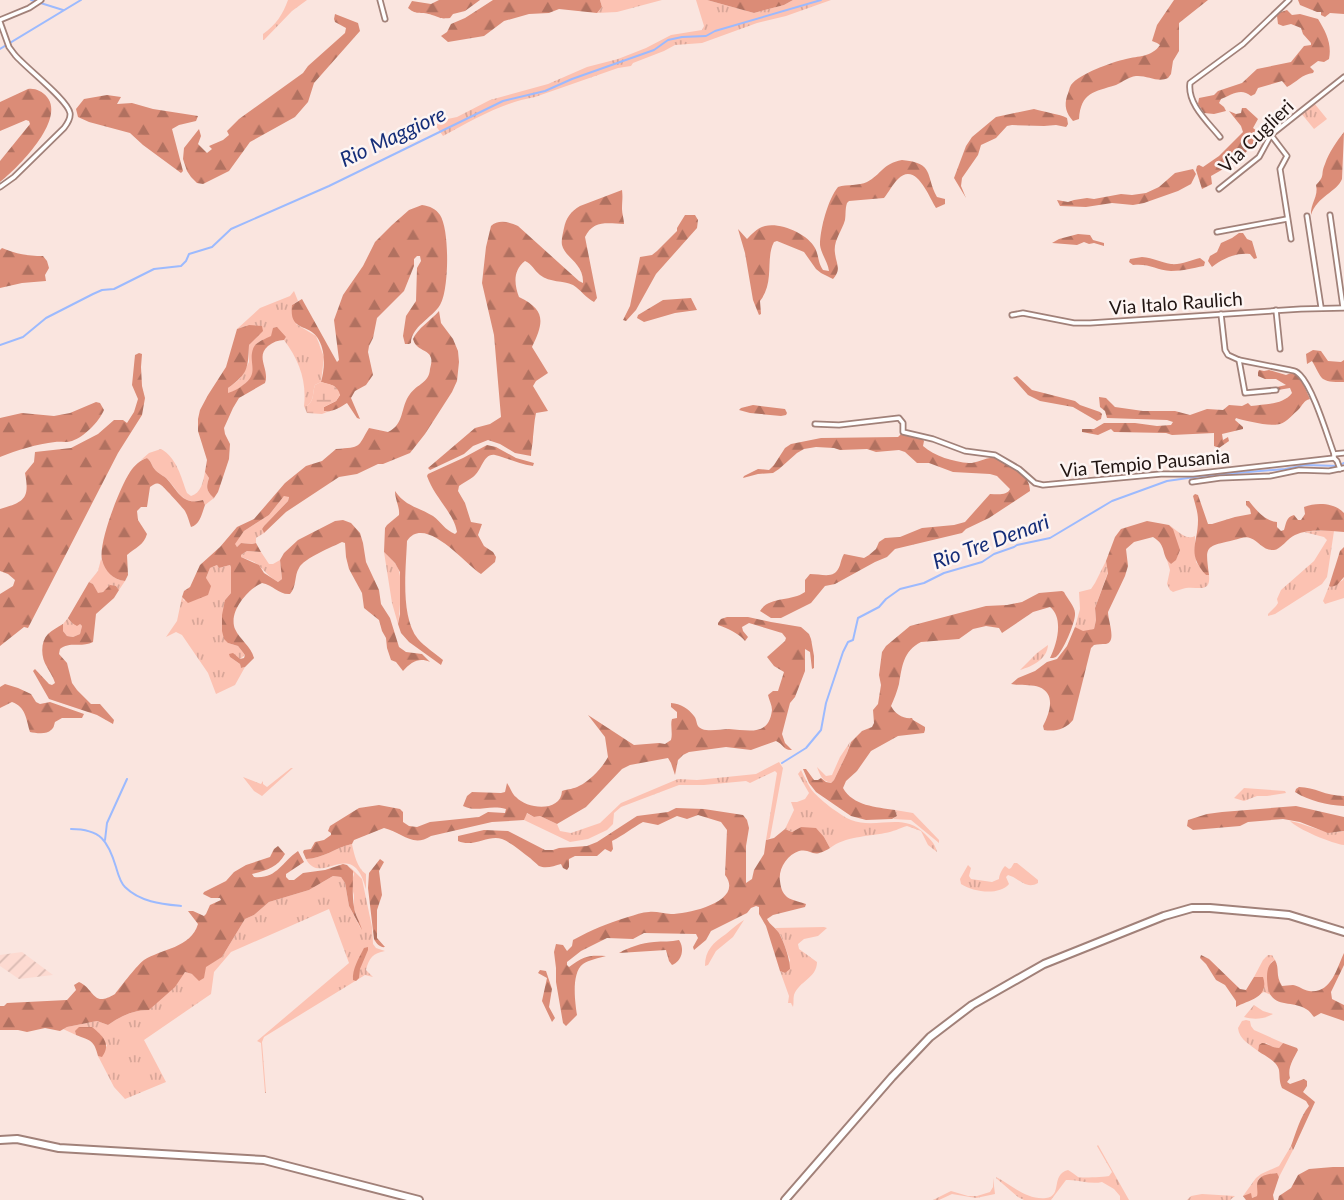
<svg xmlns="http://www.w3.org/2000/svg" width="1344" height="1200" viewBox="0 0 1344 1200" font-family="Lato,sans-serif">
<defs>
<pattern id="industrial-furrows" width="10" height="10" patternUnits="userSpaceOnUse" patternTransform="scale(1.75)"><rect width="10" height="10" fill="#fddad1"/><path d="M-1 1l2-2M0 10L10 0M9 11l2-2" fill="none" stroke="#d9bab2"/></pattern>
<pattern id="grass-tufts" width="24" height="20" patternUnits="userSpaceOnUse" patternTransform="scale(1.75)"><rect width="24" height="20" fill="#fcc2b2"/><path d="M3 7l-1-3M5 7V3M7 7l1-3M15 17l-1-3M17 17v-4M19 17l1-3" fill="none" stroke="#d8a698"/></pattern>
<pattern id="forest-firs" width="22" height="20" patternUnits="userSpaceOnUse" patternTransform="scale(1.75)"><rect width="22" height="20" fill="#db8c77"/><path d="M5 1l3.5 6h-7zM16 11l3.5 6h-7z" fill="#b17160"/></pattern>
<pattern id="wetland-marsh" width="20" height="14" patternUnits="userSpaceOnUse" patternTransform="scale(1.75)"><rect width="20" height="14" fill="#fcc2b2"/><path d="M1 5h8M5 5V1M11 12h8M15 12V8" fill="none" stroke="#d8a698"/></pattern>
</defs>
<rect width="100%" height="100%" fill="#fae5df"/>
<!-- industrial -->
<polygon fill="url(#industrial-furrows)" points="22,952 53,975 19,979 0,966 0,955"/>
<!-- grass -->
<g fill="url(#grass-tufts)">
<path d="M 288,0 L 307,0 L 292,11 L 264,40 L 263,40 L 263,34 C 276,25 283,14 288,0 Z"/>
<polygon points="600,0 662,0 617,12 597,13 602,7"/>
<path d="M 696,0 L 707,0 L 754,13 L 784,5 L 793,0 L 831,0 L 786,16 L 757,23 L 702,43 L 675,45 L 664,51 L 633,63 L 631,66 L 618,68 L 535,97 C 501,103 473,120 443,136 L 436,126 L 438,121 L 457,117 L 490,100 L 548,84 L 587,67 L 618,59 L 646,48 L 671,35 L 702,30 L 704,26 Z"/>
<polygon points="1314,103 1327,119 1314,129 1301,113"/>
<path d="M 294,291 L 298,301 L 292,305 L 296,324 L 316,336 L 324,357 L 321,382 L 315,385 C 312,393 315,400 307,406 L 304,406 C 307,381 299,360 284,340 L 286,337 C 275,336 256,337 253,351 C 251,358 255,367 253,374 C 250,383 238,388 232,393 L 228,393 L 228,388 L 240,379 L 249,362 L 249,345 L 259,334 L 249,325 L 237,329 L 260,308 L 290,296 Z"/>
<path d="M 161,449 C 177,458 181,477 187,493 L 191,496 C 201,493 203,482 205,472 L 209,478 C 206,487 206,491 214,498 L 205,505 L 203,500 C 181,506 178,489 166,478 C 162,475 156,472 153,467 C 151,463 150,460 147,458 L 141,460 L 149,453 Z"/>
<polygon points="284,496 289,496 288,501 264,526 262,529 264,533 256,538 256,543 252,544 241,543 237,547 234,544 244,531 269,515"/>
<path d="M 1169,525 C 1177,530 1186,541 1195,536 L 1196,562 L 1206,575 L 1209,575 C 1211,594 1198,586 1186,588 C 1182,589 1178,590 1173,592 L 1170,590 L 1167,584 L 1170,570 L 1167,560 L 1171,564 L 1173,529 Z"/>
<polygon points="1315,531 1334,531 1328,571 1327,577 1322,584 1275,614 1268,616 1268,614 1276,606 1278,603 1277,599 1281,590 1314,561 1327,540 1324,537 1304,532"/>
<path d="M 247,551 L 261,552 L 269,564 L 273,564 L 280,560 L 282,579 L 278,582 C 269,577 265,571 258,565 C 254,561 246,559 241,557 L 241,555 Z"/>
<path d="M 384,552 C 389,558 397,563 399,571 C 402,580 400,615 398,624 L 392,603 Z"/>
<path d="M 101,559 C 107,570 111,579 125,581 L 119,590 L 116,586 L 98,594 L 93,584 L 89,582 L 98,571 Z"/>
<polygon points="1106,561 1108,572 1095,608 1096,620 1094,629 1083,632 1075,627 1080,609 1079,592 1091,589 1095,583"/>
<polygon points="217,565 219,568 230,565 231,567 231,593 225,600 228,643 238,646 245,655 240,659 230,657 240,664 241,668 245,667 235,685 216,694 208,673 182,635 176,632 166,637 177,621 182,597 184,601 206,578 210,568"/>
<polygon points="1344,577 1344,598 1325,604 1323,601 1329,586 1331,587 1343,580"/>
<polygon points="68,618 72,623 80,624 82,626 80,634 73,637 67,636 63,631 63,624"/>
<path d="M 1048,645 C 1047,659 1033,666 1020,670 L 1037,653 Z"/>
<path d="M 850,742 L 847,753 L 834,780 L 831,783 C 822,781 820,775 817,767 L 826,776 L 832,775 L 840,757 Z"/>
<polygon points="779,762 783,768 770,838 766,840 777,773 775,771 750,783 746,781 704,785 679,785 621,807 614,813 613,824 607,830 588,839 570,842 524,820 526,813 534,817 540,816 557,824 560,831 571,833 600,823 621,803 678,779 697,780 756,774"/>
<polygon points="291,768 293,768 262,796 254,791 243,777 261,784 263,781 263,784 267,787"/>
<path d="M 801,770 C 804,776 807,783 811,789 C 817,798 841,816 851,820 C 877,830 903,811 925,834 C 931,840 935,844 937,852 L 928,845 L 921,831 L 907,826 C 900,828 893,832 885,833 C 866,837 846,836 830,848 L 824,837 L 801,827 L 792,832 L 785,829 L 794,810 L 791,802 L 797,802 L 805,799 L 809,793 L 798,774 Z"/>
<polygon points="1244,788 1285,791 1286,793 1267,796 1257,796 1244,801 1234,798"/>
<polygon points="895,810 913,813 939,840 939,843 911,820 893,819 897,816"/>
<path d="M 1290,821 C 1308,824 1326,836 1344,831 L 1344,845 C 1333,844 1297,829 1290,821 Z"/>
<path d="M 352,844 C 354,854 357,868 366,874 L 366,889 C 352,835 321,888 306,859 C 322,859 337,847 352,844 Z"/>
<path d="M 1014,863 L 1017,863 L 1038,880 L 1038,883 C 1026,890 1019,878 1008,875 L 1006,877 L 1009,884 C 999,896 973,892 961,884 L 960,879 L 968,865 L 971,868 L 969,876 L 971,879 L 992,882 L 999,879 C 999,875 1002,869 1005,866 L 1009,869 L 1011,868 Z"/>
<path d="M 350,867 L 362,879 L 372,927 L 373,944 L 376,948 L 385,951 C 373,953 369,958 366,970 L 373,977 L 365,975 L 264,1037 L 262,1042 L 266,1093 L 265,1093 L 261,1043 L 257,1041 L 349,963 L 329,909 L 231,952 L 214,972 L 211,994 L 144,1040 L 166,1082 L 125,1099 L 114,1087 L 98,1056 L 102,1056 L 107,1045 L 75,1031 L 76,1035 L 63,1029 L 67,1027 L 97,1021 L 108,1025 C 121,1016 133,1010 149,1010 L 185,972 L 192,974 L 222,957 L 245,919 L 254,915 L 269,902 L 309,890 L 333,876 L 341,877 L 345,883 L 349,906 L 361,929 L 354,908 L 354,895 L 351,884 L 354,874 Z"/>
<path d="M 744,920 L 733,937 L 716,951 L 708,965 L 705,966 C 705,950 713,943 726,934 C 732,929 737,924 744,920 Z"/>
<path d="M 824,927 L 827,928 L 818,936 L 804,939 L 798,944 L 799,949 L 817,962 C 817,978 799,981 794,995 C 793,999 794,1003 793,1007 L 791,1003 L 788,1003 L 789,996 L 780,971 L 785,973 L 790,960 L 781,936 L 775,928 Z"/>
<polygon points="1268,955 1272,955 1275,960 1271,962 1267,981 1271,995 1264,992 1260,994 1264,989 1254,977 1263,960"/>
<path d="M 1254,1005 L 1263,1011 L 1273,1014 C 1265,1019 1254,1020 1244,1017 Z"/>
<path d="M 1246,1020 L 1250,1021 L 1251,1026 L 1254,1030 L 1283,1043 L 1279,1048 L 1275,1048 L 1266,1043 L 1259,1045 L 1258,1051 C 1249,1044 1239,1039 1238,1028 L 1242,1021 Z"/>
<path d="M 1098,1145 L 1129,1200 L 1120,1200 L 1120,1196 L 1114,1189 L 1102,1182 C 1090,1185 1078,1179 1066,1180 L 1051,1200 L 1024,1200 L 1018,1197 L 996,1178 L 996,1177 C 1012,1185 1026,1200 1046,1198 C 1063,1196 1050,1175 1068,1170 C 1072,1172 1075,1175 1078,1177 C 1081,1178 1106,1177 1109,1176 C 1110,1175 1111,1173 1112,1172 L 1097,1146 Z"/>
<path d="M 1291,1146 L 1293,1150 L 1279,1177 L 1276,1173 L 1259,1178 C 1256,1186 1260,1190 1257,1196 L 1252,1198 L 1243,1196 L 1256,1178 L 1261,1174 L 1279,1166 Z"/>
<polygon points="993,1178 995,1194 976,1198 952,1194 939,1200 933,1200 951,1191 968,1196 977,1196 990,1192 993,1187"/>
<polygon points="1202,1194 1235,1196 1230,1200 1187,1200 1191,1196"/>
</g>
<!-- forest -->
<g fill="url(#forest-firs)">
<path d="M 439,0 L 480,0 L 465,11 L 453,14 L 450,18 C 439,19 442,18 432,15 C 422,11 417,16 408,8 L 412,1 L 431,4 Z"/>
<polygon points="493,0 600,0 602,7 597,13 559,9 549,13 529,14 504,21 484,36 448,42 441,36 447,32 451,24 465,18"/>
<polygon points="707,0 793,0 784,5 754,13"/>
<path d="M 1174,0 L 1208,0 L 1179,23 L 1179,51 L 1173,61 L 1171,74 L 1168,78 C 1158,83 1147,75 1136,76 C 1128,77 1123,82 1116,85 C 1094,92 1081,92 1079,119 L 1073,121 C 1066,113 1064,106 1067,96 C 1069,92 1069,88 1071,85 C 1079,74 1112,62 1126,59 C 1138,56 1152,57 1160,45 L 1157,43 L 1152,41 L 1157,25 Z"/>
<polygon points="1298,0 1344,0 1344,14 1330,13 1325,17 1321,15 1321,12 1317,12 1300,5"/>
<path d="M 1287,10 L 1292,15 L 1300,14 L 1318,19 C 1326,32 1332,44 1329,59 L 1324,62 L 1318,61 L 1310,67 L 1314,71 L 1313,73 C 1302,74 1297,82 1287,87 L 1282,81 L 1258,88 L 1255,94 L 1251,96 C 1241,87 1231,95 1221,99 L 1219,103 L 1224,107 L 1226,111 L 1214,114 L 1204,113 L 1198,104 L 1199,98 L 1214,95 L 1218,91 L 1242,83 L 1257,69 L 1291,62 L 1304,46 L 1311,45 L 1311,43 L 1303,34 L 1301,28 L 1291,24 L 1283,26 L 1278,24 L 1277,16 L 1281,12 Z"/>
<polygon points="335,14 358,23 360,31 314,83 308,102 295,117 250,142 229,171 203,184 197,183 191,177 187,171 183,159 184,148 199,129 201,136 198,144 207,153 212,149 209,146 223,140 229,135 227,131 239,119 303,73 308,66 345,33 346,28 335,22 334,19"/>
<path d="M 28,89 C 35,88 42,91 47,97 C 66,120 17,169 0,182 L 0,161 L 30,124 L 29,121 L 26,120 L 0,131 L 0,102 Z"/>
<polygon points="107,95 121,97 117,104 132,103 153,109 198,116 196,121 179,125 172,129 183,171 181,173 143,145 130,133 89,122 78,117 76,109 84,99"/>
<polygon points="1242,108 1246,108 1258,119 1253,128 1261,134 1260,139 1245,153 1240,154 1239,160 1211,176 1212,184 1202,189 1196,170 1197,166 1199,165 1203,167 1219,156 1243,132 1241,126 1229,111 1236,114 1241,113"/>
<path d="M 1034,109 C 1043,112 1060,114 1067,118 L 1068,124 L 1066,127 L 1056,125 L 1044,126 L 1012,125 L 1007,126 L 996,138 L 981,145 L 978,155 L 962,178 L 961,186 L 966,198 L 954,178 L 966,146 L 972,137 L 996,117 Z"/>
<path d="M 1344,132 L 1342,179 C 1337,192 1317,196 1311,215 C 1310,204 1319,196 1316,185 C 1326,175 1320,175 1325,164 C 1329,152 1337,141 1344,132 Z"/>
<path d="M 902,160 C 935,163 925,175 937,197 L 945,199 L 945,204 L 936,208 C 929,197 916,161 898,179 C 892,185 889,192 884,198 L 849,201 L 847,203 C 845,209 846,214 845,220 C 842,231 833,241 835,253 C 836,264 842,269 833,279 L 821,273 L 816,269 L 804,252 L 777,241 L 774,242 C 765,259 775,282 760,301 L 761,314 L 759,315 L 753,300 L 745,253 L 738,229 L 747,239 C 752,234 757,228 765,226 C 780,222 808,234 815,248 C 819,256 818,263 823,270 L 829,271 C 828,262 821,254 820,245 C 820,229 828,199 838,187 C 847,184 859,186 867,182 C 882,174 882,164 902,160 Z"/>
<polygon points="1193,169 1196,174 1191,184 1178,191 1144,203 1133,205 1112,203 1086,207 1060,206 1057,200 1068,202 1074,200 1087,198 1094,199 1121,194 1132,195 1146,193 1159,187 1175,173"/>
<path d="M 622,190 C 623,198 622,201 622,209 C 622,214 624,219 624,224 C 607,223 593,220 585,237 L 597,298 L 594,302 C 586,298 581,290 573,285 C 563,280 550,283 540,275 C 534,270 532,264 525,261 C 513,270 514,284 519,297 C 546,310 544,322 532,347 L 548,373 L 536,381 L 533,386 L 548,411 L 536,413 C 534,422 534,429 533,437 C 533,444 531,449 531,456 L 515,453 L 500,444 L 488,440 L 473,446 L 464,454 L 430,470 L 428,468 L 475,428 L 490,424 L 501,417 L 494,335 L 482,283 L 486,247 L 491,226 C 498,219 510,222 518,226 L 579,281 L 583,283 C 584,263 565,258 562,245 C 561,240 563,233 564,228 C 566,218 571,211 580,206 Z"/>
<path d="M 422,205 C 430,206 436,209 440,215 C 450,230 449,291 440,305 C 432,318 411,327 411,343 L 409,344 L 405,344 L 403,336 L 406,316 L 416,301 L 417,268 L 421,261 L 420,256 L 417,256 L 414,259 L 414,266 L 404,291 L 377,318 L 373,338 L 369,346 L 368,352 L 373,375 L 366,385 L 355,391 L 351,398 L 360,419 L 357,418 L 347,403 C 341,407 331,413 324,411 L 324,407 L 336,401 L 340,395 L 334,386 L 321,382 C 325,368 326,350 317,337 C 307,323 289,332 292,305 L 302,299 L 337,362 L 339,360 L 334,320 L 343,295 L 363,266 L 375,242 L 392,225 L 409,210 Z"/>
<polygon points="685,215 695,215 698,220 697,228 656,274 636,310 626,321 623,320 630,306 640,257 652,255 657,251 677,231 677,228"/>
<path d="M 1239,233 L 1243,233 L 1247,239 L 1252,241 L 1257,258 L 1254,259 L 1250,254 C 1237,252 1222,259 1212,267 L 1208,261 L 1210,256 L 1217,252 L 1221,243 L 1232,238 Z"/>
<polygon points="1078,234 1090,235 1093,240 1104,243 1104,246 1094,243 1089,244 1084,242 1077,245 1052,243 1059,239"/>
<path d="M 2,248 C 16,254 28,256 43,256 L 47,261 L 49,268 L 45,275 L 46,281 L 22,283 L 0,288 L 0,250 Z"/>
<path d="M 1142,257 C 1154,258 1160,262 1171,264 C 1181,265 1191,260 1200,258 L 1205,262 L 1204,266 C 1192,268 1184,271 1171,271 C 1156,270 1149,263 1133,265 L 1129,262 L 1130,259 Z"/>
<polygon points="691,298 697,310 675,313 644,322 637,318 638,315 663,300"/>
<path d="M 439,311 L 441,323 L 453,339 L 458,351 L 459,362 L 457,381 L 452,392 L 425,434 L 410,453 L 383,464 L 378,464 L 357,474 L 339,477 L 286,512 L 264,533 L 262,529 L 264,526 L 288,501 L 289,497 L 284,496 L 269,515 L 244,531 L 235,544 L 237,547 L 241,543 L 252,544 L 256,543 L 261,552 L 247,551 L 241,555 L 241,557 L 259,565 L 264,573 L 278,582 L 282,579 L 280,560 L 284,553 L 298,540 L 335,521 L 343,520 L 351,523 L 360,533 L 363,543 L 366,562 L 379,590 L 381,604 L 390,618 L 399,647 L 406,652 L 422,654 L 430,662 C 419,657 411,662 403,671 L 396,662 L 391,660 L 387,648 L 386,638 L 382,631 L 379,620 L 364,608 L 362,593 L 349,569 L 346,557 L 345,543 L 342,542 C 332,547 304,558 299,568 C 294,576 297,586 290,594 C 279,595 273,585 262,583 C 248,589 228,612 235,629 C 240,640 251,646 254,658 L 245,667 L 241,668 L 240,664 L 230,657 L 229,654 L 233,653 L 240,659 L 244,658 L 245,655 L 238,646 L 228,643 L 224,639 L 222,631 L 222,615 L 225,600 L 231,593 L 231,567 L 230,565 L 219,568 L 217,565 L 210,568 L 206,578 L 211,586 L 208,595 L 188,603 L 182,597 L 184,591 L 190,587 L 200,565 L 220,547 L 237,527 L 254,519 L 285,483 L 306,466 L 322,461 L 336,449 C 362,447 357,448 369,428 L 388,432 C 405,424 400,407 410,394 C 417,384 429,383 430,369 C 431,365 432,361 431,358 C 429,349 416,351 413,339 C 417,329 431,320 439,311 Z"/>
<path d="M 249,325 L 262,326 L 263,331 L 249,345 C 248,368 248,374 228,388 L 228,393 C 234,391 238,389 243,385 C 260,373 248,363 253,349 C 255,342 265,339 271,336 L 273,328 L 277,327 L 286,337 L 284,340 C 278,340 273,342 268,346 C 255,357 270,370 265,383 L 239,398 L 233,408 L 224,428 L 225,434 L 230,444 L 229,459 L 218,492 L 214,498 C 206,491 206,487 209,478 L 205,472 L 207,460 L 198,431 L 198,419 L 200,410 L 208,395 L 226,367 L 237,329 Z"/>
<path d="M 1313,350 L 1321,351 L 1328,361 L 1341,362 L 1344,360 L 1344,382 C 1319,382 1323,380 1312,361 L 1307,364 L 1306,354 Z"/>
<path d="M 139,353 L 142,354 L 141,367 L 142,386 L 145,398 L 142,415 L 118,453 L 28,628 L 24,627 L 0,646 L 0,594 L 13,586 L 15,580 L 8,574 L 0,571 L 0,509 C 24,502 30,499 25,473 L 34,462 L 35,452 L 71,448 L 98,434 L 114,420 L 123,420 L 127,423 L 134,412 L 138,399 L 132,385 L 135,355 Z"/>
<path d="M 1259,370 L 1264,371 L 1269,370 L 1286,375 L 1291,373 L 1296,374 L 1301,379 L 1310,399 C 1303,401 1303,405 1298,410 C 1293,414 1287,422 1280,424 C 1272,427 1245,421 1236,418 L 1235,420 L 1243,427 L 1243,429 L 1222,434 L 1223,440 L 1228,437 L 1229,441 L 1219,448 L 1214,446 L 1214,433 L 1172,435 L 1166,433 L 1114,432 L 1111,429 L 1098,435 L 1082,432 L 1082,429 L 1094,429 L 1104,423 L 1135,423 L 1157,426 L 1171,425 L 1173,422 L 1167,420 L 1107,418 L 1105,411 L 1100,407 L 1099,397 L 1106,398 L 1115,407 L 1143,411 L 1175,411 L 1190,415 L 1207,409 L 1223,410 L 1229,405 L 1242,406 L 1248,403 L 1251,406 C 1265,404 1283,405 1292,393 L 1290,388 L 1278,390 L 1277,387 L 1286,385 L 1276,379 L 1265,379 L 1258,376 L 1258,372 Z"/>
<polygon points="1017,376 1032,390 1075,401 1080,405 1100,412 1102,414 1101,419 1097,421 1073,407 1040,401 1028,395 1013,378"/>
<path d="M 96,402 L 100,403 L 104,410 C 99,422 84,437 72,441 C 66,443 60,441 55,442 C 37,444 17,450 0,457 L 0,418 L 22,413 L 54,416 L 70,413 Z"/>
<polygon points="753,405 785,409 787,413 786,415 781,416 750,413 739,410 741,408"/>
<path d="M 901,434 L 922,438 L 924,441 L 923,446 C 934,456 954,462 969,463 C 978,463 987,456 997,458 C 1012,462 1030,475 1030,491 L 989,518 L 966,529 L 962,533 L 895,549 L 887,557 L 875,562 L 835,584 L 825,586 L 811,603 L 781,618 L 771,618 L 760,611 C 769,596 791,602 805,592 L 805,580 L 810,574 C 823,574 835,580 840,565 C 841,561 842,557 844,554 L 864,558 L 869,555 L 876,549 L 879,542 L 885,538 L 900,537 L 922,528 L 954,525 L 965,522 L 990,494 C 997,494 1007,496 1010,489 L 997,476 L 990,474 L 953,472 L 929,463 L 917,463 L 905,452 L 899,450 L 876,452 L 867,449 L 840,450 L 834,448 L 816,447 L 804,449 L 797,453 L 779,469 L 773,473 L 758,474 L 743,478 L 744,476 L 758,469 L 769,470 L 774,465 L 785,448 L 791,444 L 821,438 L 898,437 Z"/>
<path d="M 487,445 L 496,447 L 516,458 L 534,463 L 533,466 C 518,464 508,458 495,455 C 483,453 482,471 473,477 C 469,480 463,483 459,486 L 458,491 L 465,503 L 471,522 L 482,524 L 478,535 L 484,546 L 493,552 L 496,557 L 495,562 L 481,574 C 465,564 425,514 407,541 C 406,568 400,617 418,639 C 425,647 435,653 443,660 L 441,665 L 409,642 L 401,633 L 398,624 L 400,614 L 400,572 L 395,563 L 384,552 L 385,528 L 387,525 L 399,515 C 400,507 395,500 395,491 C 405,506 418,507 433,516 C 441,522 445,530 455,534 L 457,532 C 454,513 434,497 427,476 L 428,474 L 463,458 Z"/>
<path d="M 147,458 C 150,460 151,463 153,467 C 156,472 162,475 166,478 C 178,490 181,506 203,500 L 205,505 C 202,513 200,525 191,527 C 189,522 188,516 185,511 C 183,508 163,486 161,485 C 156,482 155,484 150,487 L 147,507 L 141,507 L 137,511 L 138,520 L 147,534 C 144,545 135,548 127,555 L 128,575 L 125,581 C 113,580 105,571 102,560 C 98,543 120,487 130,472 C 134,466 140,460 147,458 Z"/>
<path d="M 1195,494 L 1198,495 L 1208,524 L 1212,524 L 1235,517 L 1251,514 L 1250,509 L 1246,505 L 1246,501 L 1249,501 C 1256,510 1265,521 1277,522 L 1277,527 L 1281,531 L 1284,530 C 1286,524 1286,517 1294,515 L 1298,520 L 1301,520 L 1305,514 L 1304,507 C 1317,502 1335,503 1344,513 L 1344,532 C 1328,531 1310,528 1295,535 C 1288,538 1280,550 1274,550 C 1263,551 1259,541 1250,538 C 1246,536 1239,539 1234,540 C 1205,547 1205,545 1209,575 L 1206,575 C 1186,553 1198,544 1198,520 C 1198,512 1195,504 1193,496 Z"/>
<path d="M 1147,521 L 1169,525 L 1173,529 L 1180,550 L 1176,560 L 1171,564 C 1160,555 1168,546 1153,537 L 1134,542 L 1126,549 L 1128,566 L 1125,576 L 1108,612 C 1108,621 1117,642 1106,644 C 1102,644 1098,644 1094,645 L 1091,648 L 1073,720 C 1066,729 1055,732 1044,730 L 1043,726 C 1049,714 1057,694 1039,687 C 1032,684 1019,686 1011,684 L 1018,678 L 1035,671 L 1047,662 L 1057,659 L 1067,646 L 1075,627 L 1083,631 L 1094,629 L 1096,620 L 1095,608 L 1108,573 L 1106,561 L 1115,537 L 1121,529 Z"/>
<polygon points="1344,547 1344,577 1337,585 1331,587 1329,586 1340,551"/>
<path d="M 89,582 L 93,584 L 98,593 L 103,592 L 110,585 L 116,586 L 119,590 L 114,598 L 96,614 L 93,642 C 82,648 69,641 60,649 L 59,654 L 67,663 L 72,683 L 77,690 L 91,704 L 100,704 L 114,720 L 113,724 L 97,715 L 49,699 L 33,671 L 35,669 L 49,684 L 52,685 L 55,683 C 53,676 50,673 47,667 C 41,658 40,642 48,634 C 52,630 58,627 63,624 L 63,631 L 67,636 L 73,637 L 80,634 L 82,626 L 80,624 L 77,626 L 72,623 L 68,618 Z"/>
<path d="M 1062,591 L 1064,592 C 1067,598 1075,607 1075,613 C 1076,621 1063,652 1056,657 C 1054,658 1052,658 1050,658 C 1057,644 1064,618 1050,607 L 1033,612 L 1002,633 L 999,628 L 986,626 L 973,629 L 959,639 L 921,642 C 903,651 902,667 899,684 C 897,692 894,699 891,706 C 895,714 903,719 912,718 L 913,720 L 925,727 L 925,730 L 924,733 L 898,736 L 871,751 L 857,771 L 846,781 L 843,788 C 853,806 876,807 895,810 L 897,816 L 892,819 L 866,820 L 851,816 L 816,792 L 809,783 L 803,769 L 806,769 L 814,780 L 818,780 L 821,778 L 826,782 L 831,783 L 834,780 L 847,753 L 851,742 L 862,731 L 872,727 L 874,723 L 873,710 L 878,704 L 881,685 L 879,675 L 882,652 L 886,646 L 910,626 L 986,606 L 1007,605 L 1022,602 L 1039,593 Z"/>
<path d="M 727,617 L 748,617 L 771,622 L 801,627 L 809,634 L 811,639 L 814,656 L 814,668 L 812,669 L 810,652 L 805,649 L 805,671 L 795,697 L 790,703 L 782,734 L 785,743 L 792,750 C 784,751 783,744 776,741 L 751,750 L 726,747 L 689,752 L 683,755 L 678,760 L 675,775 L 671,763 L 668,758 L 630,765 L 622,769 L 586,807 L 557,824 L 540,816 L 534,817 L 527,813 L 524,820 L 492,822 L 431,836 C 412,848 402,832 384,828 L 354,840 L 352,844 C 337,847 322,859 306,859 L 303,852 L 304,850 L 311,849 L 315,842 L 324,840 L 331,835 L 331,833 L 328,831 L 330,826 L 359,808 L 379,805 L 400,809 L 403,812 L 403,822 L 409,826 L 417,827 L 430,822 L 479,817 L 488,812 L 505,813 L 506,809 C 489,804 477,813 463,806 L 467,796 L 472,792 L 501,793 L 505,792 L 507,783 C 510,787 512,794 516,797 C 528,810 561,812 562,791 C 568,789 574,789 579,786 C 590,781 602,768 608,757 L 605,737 L 588,715 L 634,745 L 659,743 L 665,744 L 671,740 C 673,733 670,725 672,719 L 677,718 L 677,712 L 671,707 L 671,703 C 681,704 688,708 694,716 C 698,721 695,726 702,729 C 710,732 721,729 729,729 C 748,730 769,737 772,710 C 772,705 769,700 768,695 L 773,691 L 778,691 L 784,672 L 774,666 L 767,657 L 785,641 L 786,638 L 782,633 L 749,623 L 742,627 L 743,631 L 748,637 L 745,641 C 740,634 727,628 718,625 L 718,623 L 721,619 Z"/>
<path d="M 5,684 L 18,688 L 31,694 L 36,702 L 40,704 L 50,702 L 84,714 L 82,718 L 62,718 L 55,722 C 54,725 54,728 51,730 C 47,735 35,733 30,732 C 26,719 26,707 12,702 L 0,708 L 0,687 Z"/>
<path d="M 1299,787 C 1315,787 1325,796 1344,796 L 1344,806 C 1327,805 1309,801 1295,792 L 1296,789 Z"/>
<polygon points="1296,806 1344,817 1344,831 1328,833 1300,822 1283,819 1248,822 1240,826 1193,830 1187,826 1188,820 1207,814 1222,812"/>
<path d="M 676,808 L 704,809 L 743,815 L 747,820 L 749,828 L 746,846 L 746,883 L 752,879 L 754,870 L 764,854 L 766,840 L 774,838 L 785,829 L 792,832 L 801,827 L 816,828 L 824,837 L 830,848 C 811,860 813,848 799,851 C 787,855 778,869 780,881 C 782,899 790,899 806,904 L 805,907 L 773,915 L 767,919 C 770,925 775,927 779,933 C 784,942 790,959 790,969 L 785,973 L 780,971 L 766,926 L 759,914 L 759,907 L 756,906 L 751,908 L 747,913 L 711,931 L 706,940 L 694,950 L 693,947 L 698,938 L 696,934 L 644,933 L 633,939 L 607,938 L 581,951 L 567,962 L 567,965 L 569,967 C 584,956 588,955 606,956 C 599,958 589,960 583,964 C 571,973 575,1002 577,1015 L 566,1026 L 563,1023 L 556,982 L 556,968 L 554,952 L 556,944 L 563,945 L 567,951 L 572,946 L 573,940 C 593,929 606,924 628,917 C 635,915 642,912 649,912 C 656,911 664,914 671,914 C 689,914 745,901 725,875 L 727,830 L 721,822 L 698,815 L 687,819 L 677,816 L 658,825 L 643,822 C 632,828 624,835 612,841 L 613,849 L 611,852 L 605,849 L 597,856 L 575,856 L 569,859 L 569,867 L 567,870 L 563,868 L 561,864 C 554,866 546,869 539,866 C 538,865 531,859 530,858 C 522,852 512,843 502,839 C 489,834 474,848 458,841 L 458,836 L 484,830 L 508,831 L 545,850 L 553,850 L 559,848 L 587,846 L 597,842 L 637,816 L 668,812 Z"/>
<path d="M 278,846 L 285,854 C 277,868 267,870 252,874 L 254,877 C 277,879 281,863 298,851 L 304,862 L 286,874 L 286,877 L 289,880 L 294,880 L 303,873 L 325,870 L 343,864 L 347,865 L 353,871 C 353,883 352,895 354,907 C 355,915 360,922 362,930 L 349,906 L 345,883 L 341,877 L 333,876 L 309,890 L 269,902 L 254,915 L 245,919 L 222,957 L 206,967 L 204,978 L 199,981 L 192,974 L 185,972 L 175,987 L 149,1010 C 133,1010 121,1016 108,1025 L 97,1021 L 67,1027 L 60,1031 L 45,1028 L 27,1032 L 18,1030 L 0,1030 L 0,1006 L 4,1006 L 7,1003 L 67,1000 L 76,990 L 74,985 L 79,982 C 95,989 92,1008 115,994 C 121,986 138,964 144,960 C 161,949 191,948 198,924 L 188,911 L 193,911 L 204,916 L 206,914 L 210,905 L 221,900 L 220,898 L 211,898 L 203,894 L 204,892 L 226,881 L 234,872 L 246,865 L 270,857 L 274,849 Z"/>
<path d="M 380,859 L 384,862 L 379,871 L 382,895 L 377,910 L 377,938 L 385,947 C 380,948 376,943 374,939 L 368,888 L 369,873 Z"/>
<path d="M 679,940 C 685,949 682,961 672,965 L 669,961 L 666,950 L 619,953 C 629,947 642,943 654,942 C 663,941 671,942 679,940 Z"/>
<path d="M 368,947 L 368,950 L 360,969 L 359,978 L 356,981 L 353,980 C 352,969 359,958 364,948 Z"/>
<path d="M 1344,953 L 1344,965 L 1331,992 L 1332,999 L 1344,1005 L 1344,1021 L 1321,1013 L 1314,1017 C 1312,1015 1310,1011 1306,1009 C 1289,999 1268,1011 1267,979 C 1267,970 1268,964 1275,960 C 1280,969 1275,975 1282,986 C 1285,986 1289,985 1293,985 C 1299,986 1303,990 1309,991 C 1331,994 1336,970 1344,953 Z"/>
<path d="M 1201,955 L 1209,959 L 1240,989 L 1246,990 L 1254,977 L 1263,977 C 1270,998 1248,1000 1236,1007 L 1236,1001 L 1225,985 L 1216,980 L 1206,964 L 1200,958 Z"/>
<polygon points="540,970 546,971 552,989 549,1007 555,1018 552,1022 542,1001 547,978 538,973"/>
<path d="M 79,1027 L 92,1027 C 102,1035 112,1044 102,1057 L 98,1056 C 94,1040 91,1041 76,1035 L 75,1031 Z"/>
<path d="M 1262,1043 C 1268,1043 1272,1048 1279,1048 L 1283,1043 L 1297,1048 L 1298,1050 C 1294,1058 1287,1068 1290,1078 L 1287,1082 L 1290,1084 L 1304,1079 L 1307,1081 L 1307,1086 L 1303,1092 L 1315,1102 L 1293,1150 L 1291,1146 C 1296,1133 1300,1117 1309,1106 L 1306,1101 L 1282,1088 C 1279,1081 1280,1077 1279,1070 C 1277,1061 1265,1056 1258,1051 L 1259,1045 Z"/>
<polygon points="1333,1167 1344,1167 1344,1200 1278,1200 1279,1196 1291,1188 1298,1175 1309,1169"/>
<path d="M 1277,1173 L 1279,1177 L 1273,1195 L 1274,1200 L 1246,1200 L 1243,1196 L 1251,1193 L 1252,1198 L 1257,1196 C 1258,1192 1257,1189 1257,1186 C 1257,1175 1268,1174 1277,1173 Z"/>
</g>
<!-- wetland -->
<path fill="url(#wetland-marsh)" d="M 321,382 C 329,384 338,385 340,395 L 336,401 L 324,407 L 324,411 L 327,412 L 322,414 L 307,413 L 304,406 L 307,406 C 315,400 312,393 315,385 Z"/>
<g fill="none" stroke-linecap="round" stroke-linejoin="round">
<!-- stream -->
<g stroke="#9cbafe" stroke-width="2">
<polyline points="31,0 63,10"/>
<polyline points="0,49 81,0"/>
<polyline points="0,345 23,337 46,318 93,294 102,290 114,289 154,269 181,266 186,261 189,254 212,247 231,229 329,186 503,101 545,91 572,79 654,50 668,40 682,37 706,36 715,31 821,0"/>
<polyline points="782,763 806,748 821,730 826,703 843,652 848,642 853,640 858,618 879,607 886,599 900,589 924,583 944,573 982,562 994,554 1014,547 1017,545 1050,538 1112,501 1167,481 1202,476 1285,469 1306,465 1338,466 1344,463"/>
<path d="M 71,829 C 101,829 108,841 116,867 C 118,874 120,882 125,887 C 140,902 162,904 181,906"/>
<polyline points="105,840 107,823 127,779"/>
</g>
<!-- street casing -->
<g stroke="#a18179" stroke-width="7">
<g id="street">
<polyline points="380,0 385,19"/>
<polyline points="0,20 29,8 41,0"/>
<path d="M 0,22 L 9,47 L 15,55 C 26,68 68,100 70,113 C 71,119 67,124 64,128 L 14,177 L 0,187"/>
<polyline points="1271,135 1287,156 1280,169 1291,239"/>
<path d="M 1220,137 C 1208,122 1187,104 1190,83 L 1243,44 L 1289,0"/>
<polyline points="1219,189 1259,157 1271,135 1344,77"/>
<polyline points="1330,215 1343,307"/>
<polyline points="1307,216 1321,307"/>
<polyline points="1217,232 1287,219"/>
<polyline points="1276,310 1280,349"/>
<path d="M 1221,314 L 1225,350 L 1228,355 L 1239,360 L 1290,370 C 1295,371 1296,371 1300,375 C 1313,388 1327,435 1334,454 L 1334,458 L 1337,461 L 1340,469"/>
<polyline points="1012,315 1023,313 1074,323 1090,323 1301,309 1344,308"/>
<polyline points="1239,360 1245,393 1276,390"/>
<polyline points="815,424 839,425 899,418 903,423 903,432 933,439 965,451 995,455 1019,469 1035,483 1043,485 1161,474 1193,474 1334,458"/>
<polyline points="1334,454 1344,453"/>
<polyline points="1192,482 1220,478 1270,476 1299,470 1329,471 1344,468"/>
</g>
</g>
<!-- secondary casing -->
<g stroke="#a18179" stroke-width="10">
<g id="secondary">
<polyline points="0,1140 17,1139 59,1148 264,1160 419,1200"/>
<polyline points="785,1200 892,1077 930,1037 972,1005 1044,964 1164,916 1192,908 1210,908 1289,915 1344,932"/>
</g>
</g>
<!-- street -->
<use href="#street" stroke="#fff" stroke-width="3.5"/>
<!-- secondary -->
<use href="#secondary" stroke="#fff" stroke-width="6"/>
</g>
<g text-anchor="middle" stroke-width="5" stroke-linejoin="round" paint-order="stroke">
<!-- street labels -->
<g font-size="19" fill="#211512" stroke="#fdf5f3">
<text transform="translate(1256 136) rotate(-44)" y="7">Via Cuglieri</text>
<text transform="translate(1176 303) rotate(-4)" y="7">Via Italo Raulich</text>
<text transform="translate(1145 463) rotate(-5)" y="7">Via Tempio Pausania</text>
</g>
<!-- water labels -->
<g font-size="21" font-style="italic" fill="#142d78" stroke="#fdf5f3">
<text transform="translate(393 137) rotate(-25)" y="7">Rio Maggiore</text>
<text transform="translate(991 542) rotate(-20)" y="7">Rio Tre Denari</text>
</g>
</g>
</svg>
